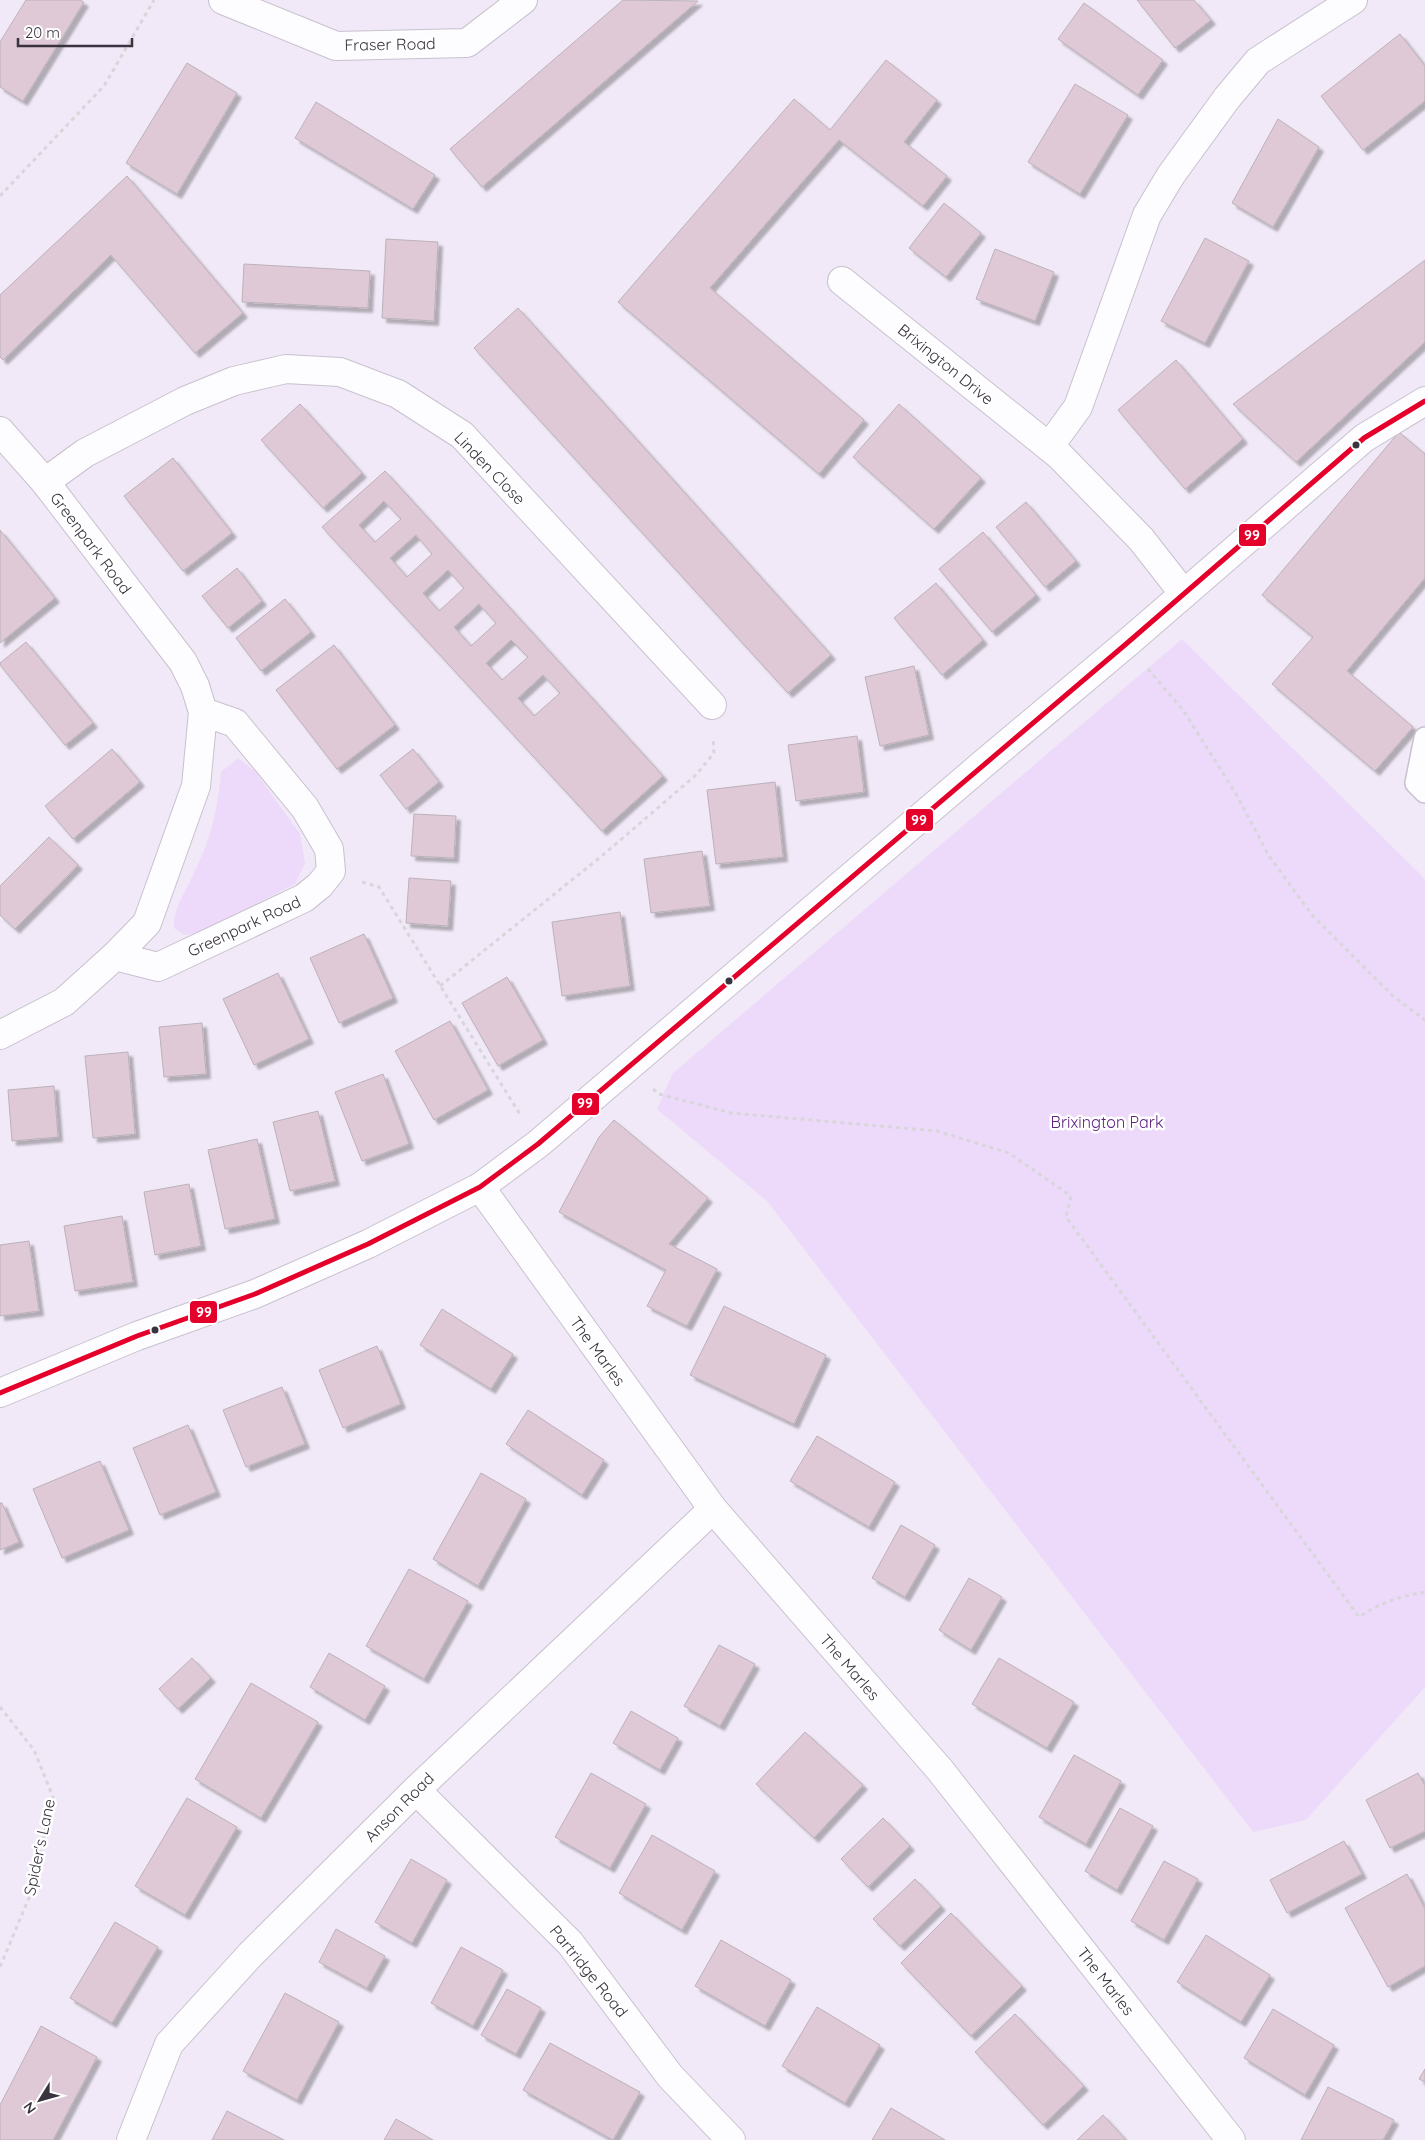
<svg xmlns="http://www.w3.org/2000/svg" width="1425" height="2140" viewBox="0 0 1425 2140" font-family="Quicksand,sans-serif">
<defs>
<filter id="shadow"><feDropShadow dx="4.5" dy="4.5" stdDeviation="1" flood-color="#0004"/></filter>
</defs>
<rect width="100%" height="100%" fill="#f1e9f7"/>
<!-- green -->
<g fill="#eddafa">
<polygon points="1182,639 1425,879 1425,1687 1306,1820 1253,1832 767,1201 657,1109 673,1073"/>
<path d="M 238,758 L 254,770 L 300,834 L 305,863 L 295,884 L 200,932 L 185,935 L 174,928 C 173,908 185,893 193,875 C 199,863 205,849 209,836 C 216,815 219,794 221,772 Z"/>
</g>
<!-- building -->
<g fill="#dfc9d6" stroke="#bcb1ba" fill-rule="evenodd" filter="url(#shadow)">
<polygon points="26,0 80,0 84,2 23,101 0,87 0,42"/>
<polygon points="623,0 698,1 482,187 450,149"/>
<polygon points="1137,0 1194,0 1211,20 1175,48"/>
<polygon points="1084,3 1163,60 1138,95 1058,39"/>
<polygon points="1400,34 1425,66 1425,101 1363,150 1321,96"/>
<polygon points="886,60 937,100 904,142 947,176 923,206 839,140 710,288 864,420 819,474 618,302 794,99 830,130"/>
<polygon points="187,63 237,93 177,194 126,163"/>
<polygon points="1075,84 1128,115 1080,194 1028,162"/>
<polygon points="316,102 435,175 413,209 295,138"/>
<polygon points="1278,119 1319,147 1273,227 1232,203"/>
<polygon points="127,176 243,313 195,353 111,255 3,360 0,357 0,295"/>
<polygon points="944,203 981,233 946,277 909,248"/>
<polygon points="1205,238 1249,261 1205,343 1161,321"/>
<polygon points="386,239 438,242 434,321 382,318"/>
<polygon points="995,249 1054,272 1035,321 976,299"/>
<polygon points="1425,260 1425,342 1296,462 1233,404"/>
<polygon points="244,264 370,271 368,308 242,302"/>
<polygon points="518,308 831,655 788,693 474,348"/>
<polygon points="1176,360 1243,439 1185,489 1118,410"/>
<polygon points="300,404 362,473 323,508 261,440"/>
<polygon points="899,404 981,478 934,529 853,457"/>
<polygon points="1399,432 1425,454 1425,578 1347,671 1413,727 1375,771 1272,684 1313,637 1262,595"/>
<polygon points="173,458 232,533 183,571 124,496"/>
<path d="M 385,471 L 663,776 L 602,831 L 322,527 ZM 384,501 L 401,519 L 375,542 L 359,525 ZM 416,535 L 432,554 L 407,577 L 390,558 ZM 448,570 L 464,588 L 439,611 L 423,593 ZM 479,604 L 496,623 L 471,646 L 454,627 ZM 511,640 L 528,657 L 502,680 L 486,663 ZM 543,675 L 560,693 L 534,716 L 518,698 Z"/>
<polygon points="1026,502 1076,561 1045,587 996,527"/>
<polygon points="0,530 55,598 0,643"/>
<polygon points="983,532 1036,595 992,632 939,569"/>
<polygon points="237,568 262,601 228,628 202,596"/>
<polygon points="936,583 983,640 942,675 894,618"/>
<polygon points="285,599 311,632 261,671 236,638"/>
<polygon points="26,642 93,723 65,745 0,665 0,663"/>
<polygon points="334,645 395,725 337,769 276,690"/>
<polygon points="914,666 929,735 880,746 865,677"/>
<polygon points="857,736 864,792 796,801 788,745"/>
<polygon points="112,749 140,782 73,839 45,806"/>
<polygon points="413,749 439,782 406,809 380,775"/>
<polygon points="775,782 783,857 716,864 707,790"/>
<polygon points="414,814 456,816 454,858 411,856"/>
<polygon points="49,837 78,865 15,929 0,915 0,886"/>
<polygon points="702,851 710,906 651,913 644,859"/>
<polygon points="409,878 451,881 448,926 406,923"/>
<polygon points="620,912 630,986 562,996 552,922"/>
<polygon points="364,934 393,998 339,1023 310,958"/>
<polygon points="278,973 309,1039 254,1065 223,999"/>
<polygon points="507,977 543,1040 498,1066 462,1003"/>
<polygon points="450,1021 488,1090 434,1120 395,1051"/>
<polygon points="202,1023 206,1074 164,1077 159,1027"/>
<polygon points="128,1052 135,1134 93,1138 85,1056"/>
<polygon points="383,1074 409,1144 362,1161 335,1092"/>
<polygon points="54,1086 58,1137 12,1141 8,1090"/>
<polygon points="318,1111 335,1181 290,1191 273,1122"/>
<polygon points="614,1120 708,1198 669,1244 717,1269 687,1326 647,1306 666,1270 559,1212 599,1137"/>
<polygon points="257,1139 275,1219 225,1229 208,1150"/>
<polygon points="189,1184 201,1246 155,1255 144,1192"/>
<polygon points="122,1216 133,1282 75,1291 64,1226"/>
<polygon points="29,1241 39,1311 0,1316 0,1245"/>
<polygon points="724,1306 826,1355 794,1424 690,1375"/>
<polygon points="442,1309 513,1354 491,1389 420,1345"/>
<polygon points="377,1346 401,1404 343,1428 319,1370"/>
<polygon points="282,1387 305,1444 246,1467 223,1410"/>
<polygon points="528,1410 604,1460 582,1495 506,1444"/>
<polygon points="188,1425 216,1492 160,1515 133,1448"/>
<polygon points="817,1436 895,1482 869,1527 790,1481"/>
<polygon points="100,1461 129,1530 62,1558 33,1489"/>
<polygon points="481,1473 526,1499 478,1586 433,1559"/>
<polygon points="0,1503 2,1503 19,1542 0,1550"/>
<polygon points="901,1525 935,1545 905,1597 872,1578"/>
<polygon points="409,1569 468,1601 424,1679 366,1646"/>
<polygon points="969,1578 1002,1597 971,1650 939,1630"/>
<polygon points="719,1645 755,1664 720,1726 684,1706"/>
<polygon points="329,1653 385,1686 365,1720 310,1687"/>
<polygon points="192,1658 211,1678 178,1709 159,1689"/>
<polygon points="999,1658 1074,1702 1047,1748 972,1704"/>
<polygon points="251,1683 318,1722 261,1818 195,1779"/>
<polygon points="631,1711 678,1738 660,1770 613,1743"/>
<polygon points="805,1732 863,1785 814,1838 756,1784"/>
<polygon points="1074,1755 1121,1781 1086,1844 1039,1817"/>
<polygon points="591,1773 646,1804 610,1868 555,1837"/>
<polygon points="1418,1773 1425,1786 1425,1831 1390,1848 1366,1800"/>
<polygon points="187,1798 237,1827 185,1915 135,1886"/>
<polygon points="1120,1808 1153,1826 1117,1890 1085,1871"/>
<polygon points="883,1818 910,1846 868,1887 841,1859"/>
<polygon points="652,1835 715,1871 682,1930 619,1893"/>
<polygon points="1344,1841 1362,1874 1287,1913 1270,1880"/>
<polygon points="411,1859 447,1880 412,1943 375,1922"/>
<polygon points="1164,1861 1198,1879 1164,1940 1131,1921"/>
<polygon points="1407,1874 1425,1909 1425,1966 1388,1987 1345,1908"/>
<polygon points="915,1879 941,1906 900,1946 873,1919"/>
<polygon points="951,1913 1022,1986 971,2036 901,1963"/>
<polygon points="115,1922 158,1947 112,2023 70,1998"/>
<polygon points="336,1929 385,1956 367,1988 319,1962"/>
<polygon points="1206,1935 1270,1975 1241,2022 1177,1982"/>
<polygon points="721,1940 791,1980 765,2026 695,1986"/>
<polygon points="461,1947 503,1970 473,2026 431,2003"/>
<polygon points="507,1989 541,2008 516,2054 481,2035"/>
<polygon points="285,1993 339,2022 297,2100 243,2071"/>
<polygon points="817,2007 880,2045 845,2103 782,2066"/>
<polygon points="1273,2009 1334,2045 1305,2095 1244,2058"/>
<polygon points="1015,2014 1084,2086 1043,2125 975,2052"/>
<polygon points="41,2026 97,2057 53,2140 0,2140 0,2105"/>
<polygon points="550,2043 640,2092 613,2140 523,2090"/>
<polygon points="1425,2069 1425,2082 1419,2079"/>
<polygon points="1328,2087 1394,2120 1383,2140 1301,2140"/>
<polygon points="891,2108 945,2140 872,2140"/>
<polygon points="227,2111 284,2140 212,2140"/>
<polygon points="1103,2115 1126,2140 1077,2140"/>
<polygon points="396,2119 433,2140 384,2140"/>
</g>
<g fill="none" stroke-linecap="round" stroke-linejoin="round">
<!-- service casing -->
<g stroke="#c8c1ce" stroke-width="24">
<polyline id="service" points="1425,738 1416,783 1425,792"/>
</g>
<!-- minor casing -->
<g stroke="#c8c1ce" stroke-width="30">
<g id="minor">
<polyline points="223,0 336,46 467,43 523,0"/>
<polyline points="842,281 1059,455 1141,539 1184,594"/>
<polyline points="0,431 45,482 183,662 195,686 203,712 196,786 147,923 115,956 64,1002 0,1035"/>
<polyline points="1049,447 1078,407 1147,215 1171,175 1227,98 1258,61 1353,0"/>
<polyline points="45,482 85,453 185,401 234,381 286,369 340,372 398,394 462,435 712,705"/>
<polyline points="115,956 158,967 304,898 320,885 331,871 329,849 305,808 235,723 203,712"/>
<polyline points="480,1187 713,1509 940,1770 1231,2140"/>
<polyline points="416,1790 570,1943 670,2076 731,2140"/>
<polyline points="131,2140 169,2044 251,1954 416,1790 713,1509"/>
</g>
</g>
<!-- tertiary casing -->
<g stroke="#c8c1ce" stroke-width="30">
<polyline id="tertiary" points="0,1393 137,1336 255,1294 368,1244 480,1187 538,1144 983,764 1126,644 1364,438 1425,401"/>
</g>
<!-- path -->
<g stroke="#d8d6da" stroke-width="3" stroke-dasharray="4 4" stroke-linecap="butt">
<polyline points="0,196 104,86 154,0"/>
<polyline points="1148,669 1183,710 1236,794 1269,856 1312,915 1394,997 1425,1020"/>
<polyline points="362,882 379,887 521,1116"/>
<polyline points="440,986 603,855 696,775 714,753 713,738"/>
<path d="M 653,1089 L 659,1094 L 731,1113 L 937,1131 L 1009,1153 L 1071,1196 L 1066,1217 L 1359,1617 C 1380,1603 1400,1596 1425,1592"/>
<polyline points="0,1707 34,1750 53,1797 31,1893 0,1967"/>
</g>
<!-- service -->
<use href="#service" stroke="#fdfcfe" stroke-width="21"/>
<!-- minor -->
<use href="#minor" stroke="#fdfcfe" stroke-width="28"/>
<!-- tertiary -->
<use href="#tertiary" stroke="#fdfcfe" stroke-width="28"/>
<!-- bus-1 casing -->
<g stroke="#fff" stroke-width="9">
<polyline id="bus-1" points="0,1393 137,1336 255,1294 368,1244 480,1187 538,1144 1126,644 1364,438 1425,401"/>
</g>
<!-- bus-1 -->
<use href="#bus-1" stroke="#e4002b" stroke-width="5"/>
</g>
<!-- markers -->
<g fill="#39323f" stroke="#fff" stroke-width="2">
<circle cx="1356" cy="445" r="4.5"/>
<circle cx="729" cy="981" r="4.5"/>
<circle cx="155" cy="1330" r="4.5"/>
</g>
<g text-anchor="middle" stroke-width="5" stroke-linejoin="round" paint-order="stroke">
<!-- street labels -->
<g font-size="16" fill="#39323f" stroke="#fff">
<text transform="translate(390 44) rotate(-1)" y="6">Fraser Road</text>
<text transform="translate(946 364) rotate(39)" y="6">Brixington Drive</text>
<text transform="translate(490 468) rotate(46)" y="6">Linden Close</text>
<text transform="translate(91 543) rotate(53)" y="6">Greenpark Road</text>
<text transform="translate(244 926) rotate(-25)" y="6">Greenpark Road</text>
<text transform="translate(598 1351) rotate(54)" y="6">The Marles</text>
<text transform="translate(850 1667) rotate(49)" y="6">The Marles</text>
<text transform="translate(399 1807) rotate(-45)" y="6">Anson Road</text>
<text transform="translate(39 1847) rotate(-78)" y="6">Spider's Lane</text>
<text transform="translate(589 1971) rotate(51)" y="6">Partridge Road</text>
<text transform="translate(1106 1981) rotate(52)" y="6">The Marles</text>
</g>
<!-- park labels -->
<g font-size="16" fill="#602282" stroke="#fff">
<text x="1107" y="1128">Brixington Park</text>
</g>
</g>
<g stroke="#fff" stroke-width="2">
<rect x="1238" y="523" width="29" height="24" rx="5" fill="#e4002b"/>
<rect x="905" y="808" width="29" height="24" rx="5" fill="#e4002b"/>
<rect x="571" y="1092" width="29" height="24" rx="5" fill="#e4002b"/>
<rect x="189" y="1300" width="29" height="24" rx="5" fill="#e4002b"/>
</g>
<g font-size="14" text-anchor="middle" font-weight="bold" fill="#fff">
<text x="1252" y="540">99</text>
<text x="919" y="825">99</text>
<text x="585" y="1108">99</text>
<text x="204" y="1317">99</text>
</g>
<!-- north arrow -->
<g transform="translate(40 2100) rotate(233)" stroke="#ffffff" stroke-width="4" paint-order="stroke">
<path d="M0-4L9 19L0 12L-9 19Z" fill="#39323f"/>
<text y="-8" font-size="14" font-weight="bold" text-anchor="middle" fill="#39323f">N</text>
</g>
<!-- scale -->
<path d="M18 38v8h114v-8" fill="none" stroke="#39323f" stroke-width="2.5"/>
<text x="25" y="38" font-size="15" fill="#39323f" stroke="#ffffff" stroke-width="4" paint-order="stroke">20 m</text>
</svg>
